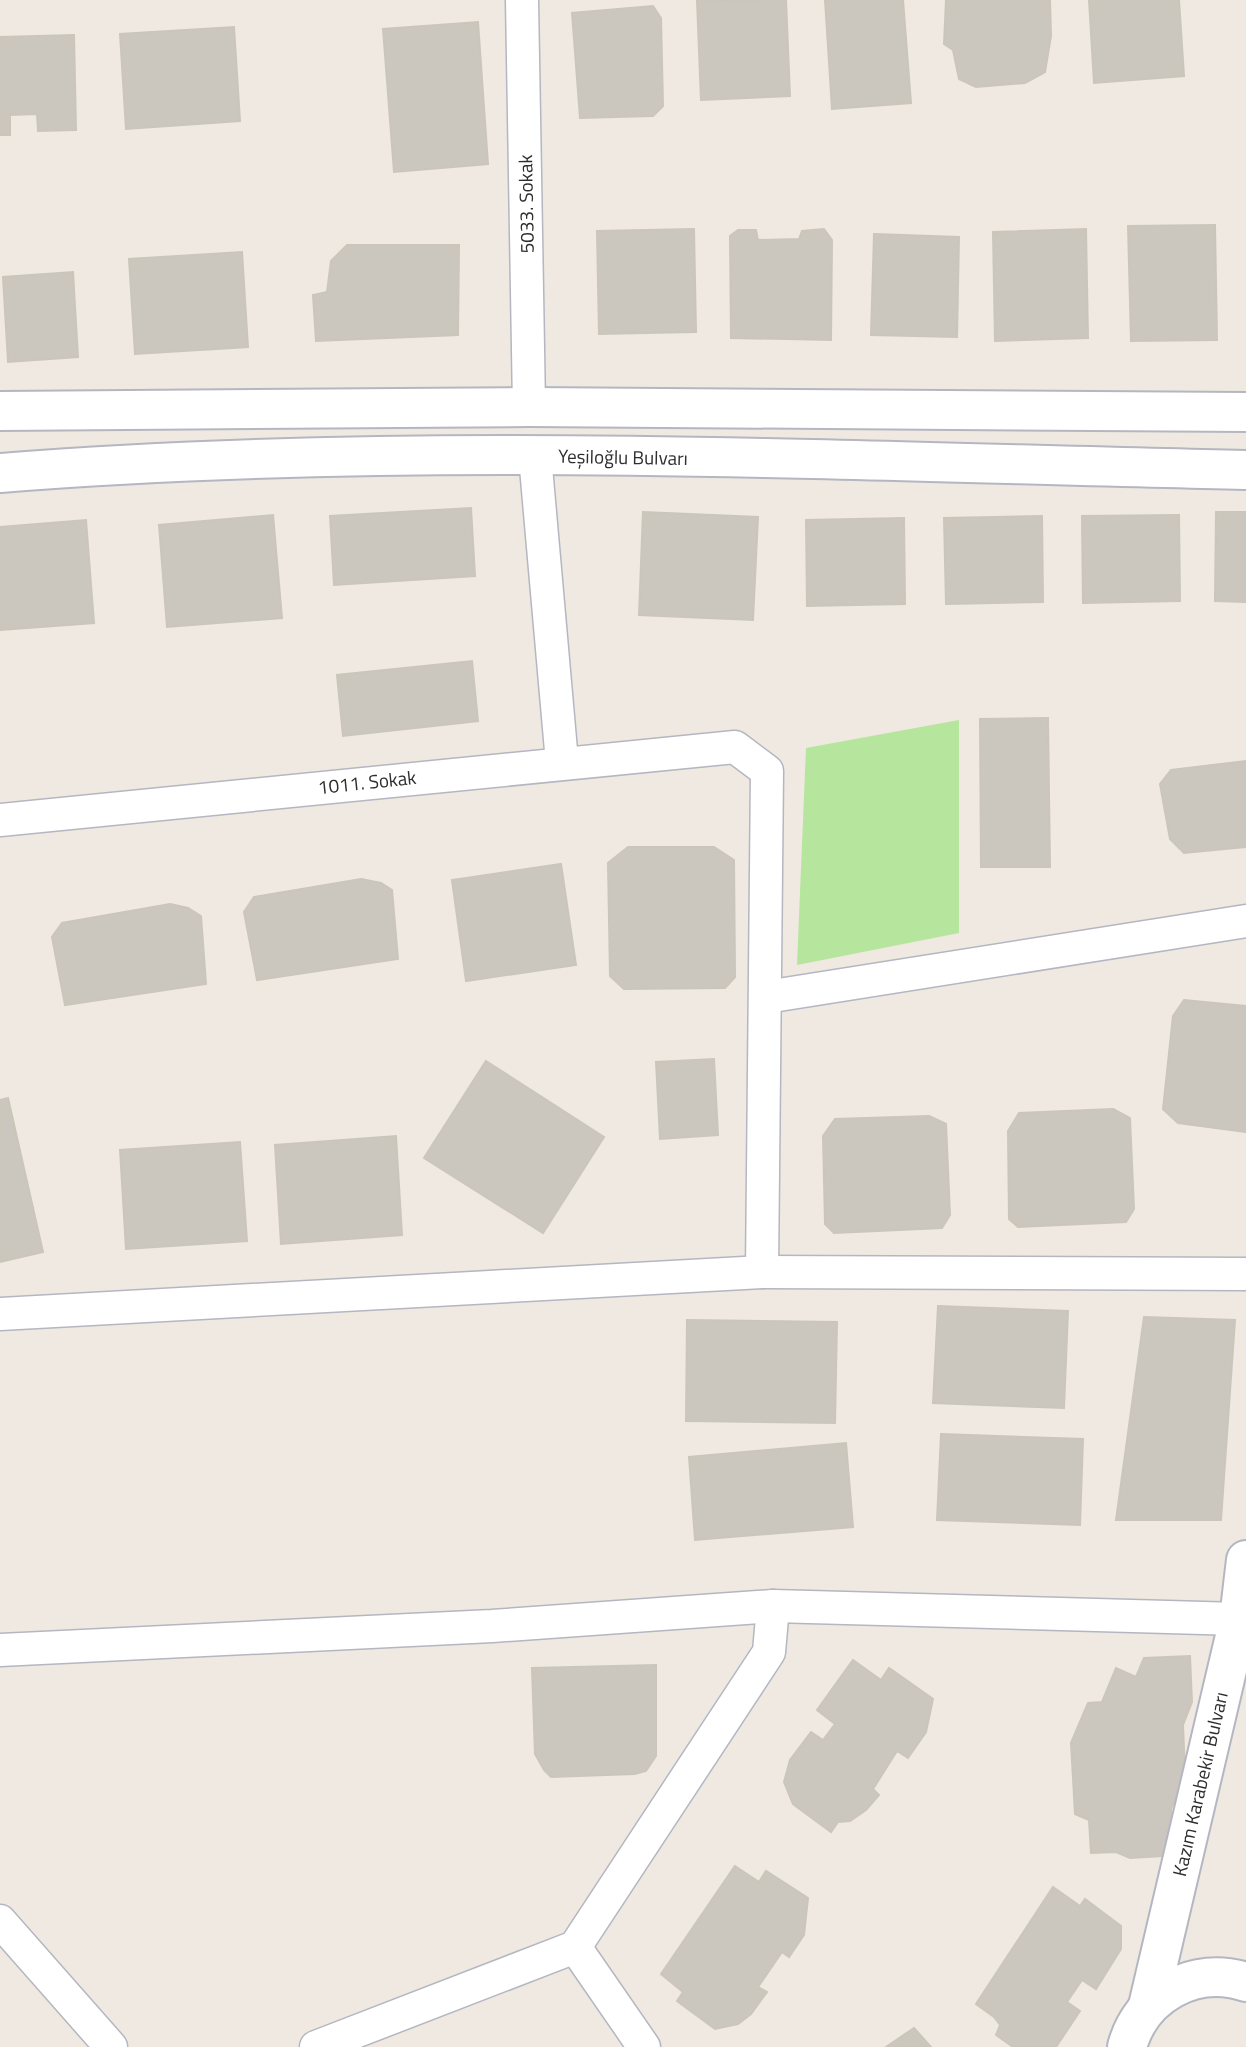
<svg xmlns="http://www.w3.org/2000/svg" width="1246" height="2047" viewBox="0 0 1246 2047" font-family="'Titillium Web',sans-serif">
<rect width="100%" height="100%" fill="#efe9e1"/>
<!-- green -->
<polygon fill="#b6e59e" points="959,720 959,933 797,965 806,748"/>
<!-- building -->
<g fill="#cbc7bf" stroke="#cbc5ba" stroke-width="2">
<polygon points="786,0 790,96 701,100 697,1"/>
<polygon points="825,0 903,0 911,103 832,109"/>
<polygon points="946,0 1050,0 1051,36 1045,72 1025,83 976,87 959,79 953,50 944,44"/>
<polygon points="1089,0 1179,0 1184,76 1094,83"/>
<polygon points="653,6 661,18 663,106 653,116 580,118 572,13"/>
<polygon points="478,22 488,164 394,172 383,29"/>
<polygon points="234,27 240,121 126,129 120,34"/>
<polygon points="74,35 76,130 38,131 37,114 10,115 10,135 0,135 0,37"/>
<polygon points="1215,225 1217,340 1131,341 1128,226"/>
<polygon points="694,229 696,332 599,334 597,231"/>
<polygon points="824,229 832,240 831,340 731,338 730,236 738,230 756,230 758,240 799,239 802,231"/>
<polygon points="1086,229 1088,338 995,341 993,232"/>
<polygon points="874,234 959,237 957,337 871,335"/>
<polygon points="347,245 459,245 458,335 316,341 313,295 327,292 331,261"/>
<polygon points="242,252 248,347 135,354 129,259"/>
<polygon points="73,272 78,357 8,362 3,277"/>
<polygon points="471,508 475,576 334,585 330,516"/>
<polygon points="643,512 758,517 753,620 639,615"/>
<polygon points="1216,512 1246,512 1246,602 1215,601"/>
<polygon points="273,515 282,618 167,627 159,525"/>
<polygon points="1179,515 1180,601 1083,603 1082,516"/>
<polygon points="1042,516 1043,602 946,604 944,518"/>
<polygon points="904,518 905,604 807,606 806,520"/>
<polygon points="86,520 94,623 0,630 0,527"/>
<polygon points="472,661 478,721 343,736 337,675"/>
<polygon points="1048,718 1050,867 981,867 980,719"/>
<polygon points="1246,761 1246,847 1184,853 1170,839 1160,784 1171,770"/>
<polygon points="628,847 714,847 734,860 735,977 725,988 624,989 610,976 608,863"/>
<polygon points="561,864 576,965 466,981 452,880"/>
<polygon points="361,879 381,883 392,890 398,959 257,980 244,912 254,897"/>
<polygon points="170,904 188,908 201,916 206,984 65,1005 52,937 62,923"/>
<polygon points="1184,1000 1246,1006 1246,1132 1178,1123 1163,1109 1173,1016"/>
<polygon points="714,1059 718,1135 660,1139 656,1062"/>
<polygon points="486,1061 604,1137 543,1233 424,1158"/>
<polygon points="8,1098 43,1252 0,1262 0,1100"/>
<polygon points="1113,1109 1130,1118 1134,1209 1126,1222 1018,1227 1009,1219 1008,1131 1019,1113"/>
<polygon points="929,1116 946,1124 950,1215 942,1228 834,1233 825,1224 823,1136 835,1119"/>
<polygon points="396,1136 402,1235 281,1244 275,1145"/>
<polygon points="240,1142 247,1241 126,1249 120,1150"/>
<polygon points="938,1306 1068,1311 1064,1408 933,1403"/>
<polygon points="1144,1317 1235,1320 1221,1520 1116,1520"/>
<polygon points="687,1320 837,1322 835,1423 686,1421"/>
<polygon points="941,1434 1083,1439 1080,1525 937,1520"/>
<polygon points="846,1443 853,1527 695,1540 689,1457"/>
<polygon points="1190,1656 1192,1702 1183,1725 1185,1775 1171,1809 1172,1835 1163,1856 1130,1858 1116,1852 1091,1853 1089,1820 1075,1814 1071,1743 1088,1703 1102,1702 1116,1668 1136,1677 1144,1658"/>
<polygon points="853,1660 881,1680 889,1668 933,1699 926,1732 908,1758 897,1751 873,1789 879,1795 866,1810 850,1821 838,1822 831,1832 793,1804 784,1782 790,1760 811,1732 823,1740 835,1724 817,1710"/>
<polygon points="656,1665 656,1756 646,1771 635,1774 551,1777 544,1770 535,1754 532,1668"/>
<polygon points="735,1866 759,1882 766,1871 808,1898 804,1935 789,1957 782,1952 758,1987 767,1992 751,2014 738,2024 715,2029 677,2001 683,1992 661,1974"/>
<polygon points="1053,1887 1080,1906 1085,1899 1121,1926 1121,1949 1096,1989 1082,1980 1067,2002 1080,2011 1056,2047 1013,2047 996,2035 1000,2025 994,2017 976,2004"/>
<polygon points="914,2028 931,2047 886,2047"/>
</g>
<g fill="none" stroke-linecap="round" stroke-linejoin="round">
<!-- minor casing -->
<g stroke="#b4b7c1" stroke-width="35">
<g id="minor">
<polyline points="522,0 529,407"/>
<polyline points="535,456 562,762"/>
<polyline points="0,820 735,747 767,771 762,1272"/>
<polyline points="766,997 1246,921"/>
<polyline points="0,1314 762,1272 1246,1274"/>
<polyline points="0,1650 492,1626 773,1606 1239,1619"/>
<polyline points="0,1921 111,2047"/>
<polyline points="575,1947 644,2047"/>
<polyline points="316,2047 575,1947 769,1652 773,1606"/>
</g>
</g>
<!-- secondary casing -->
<g stroke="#b4b7c1" stroke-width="42">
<g id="secondary">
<polyline points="0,411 529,407 1246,412"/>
<path d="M 0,473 C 414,440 831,461 1246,470"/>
<polyline points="1148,2006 1239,1619 1246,1560"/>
<path d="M 1127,2047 C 1141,1995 1194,1965 1246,1982"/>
</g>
</g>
<!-- minor -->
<use href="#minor" stroke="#fff" stroke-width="32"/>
<!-- secondary -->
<use href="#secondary" stroke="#fff" stroke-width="38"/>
</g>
<g text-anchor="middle" stroke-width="5" stroke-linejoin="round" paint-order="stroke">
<!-- street labels -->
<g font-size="19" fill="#2e2e2e" stroke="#fff">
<text transform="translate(526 204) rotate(-91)" y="7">5033. Sokak</text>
<text transform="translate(623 457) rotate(1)" y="7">Yeşiloğlu Bulvarı</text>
<text transform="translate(367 782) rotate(-6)" y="7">1011. Sokak</text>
<text transform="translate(1200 1784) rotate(-77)" y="7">Kazım Karabekir Bulvarı</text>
</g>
</g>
</svg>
